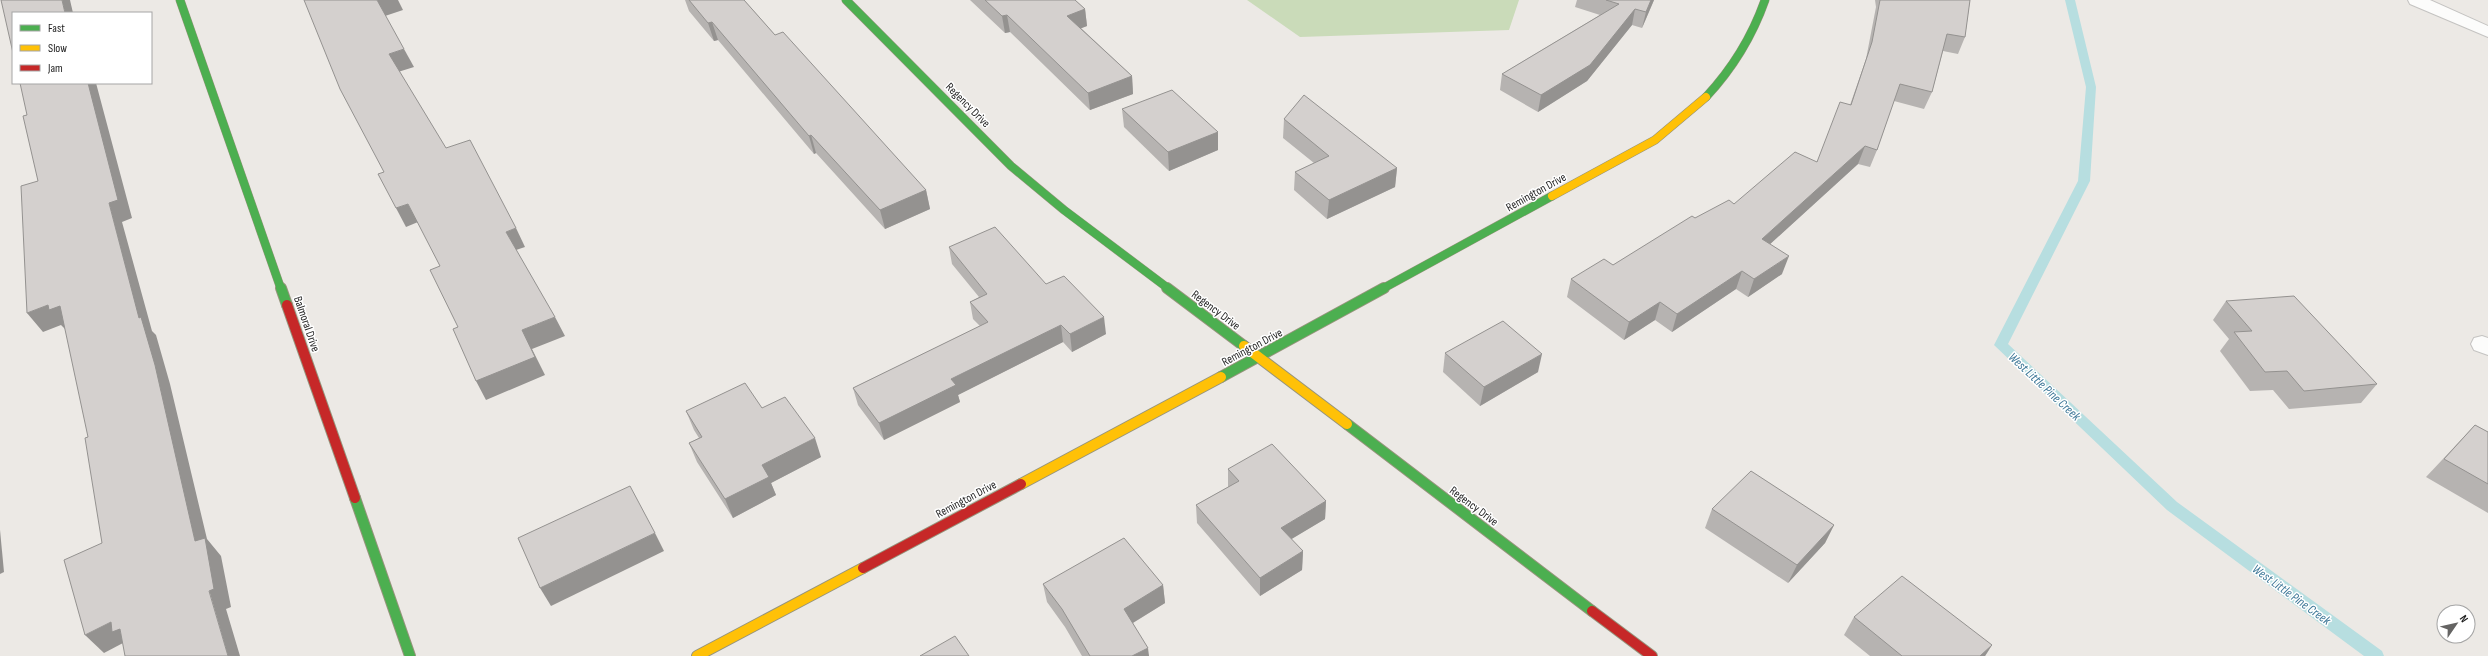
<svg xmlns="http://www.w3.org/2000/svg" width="2488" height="656" viewBox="0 0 2488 656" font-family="'Sofia Sans Condensed',sans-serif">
<rect width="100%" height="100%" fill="#ece9e5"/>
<!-- forest -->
<polygon fill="#cadbb9" points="1247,0 1519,0 1509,30 1300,37"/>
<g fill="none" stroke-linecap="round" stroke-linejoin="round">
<!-- stream -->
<polygon fill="#b7dee0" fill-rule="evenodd" points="2065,0 2075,0 2096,87 2090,181 2008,344 2177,502 2382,651 2384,656 2364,656 2167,510 1994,345 2078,181 2086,87"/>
<!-- street casing -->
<g stroke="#c4c3c1" stroke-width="2">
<g id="street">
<polygon points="2408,0 2430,0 2488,26 2488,37 2410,4"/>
<polygon points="2482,336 2488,338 2488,355 2474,350 2471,344 2474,338"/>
</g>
</g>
<!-- fast-far1 casing -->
<g stroke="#96947c" stroke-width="9">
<g id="fast-far1">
<polyline points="180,0 281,289"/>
<polyline points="846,0 1011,166 1064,210 1169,289"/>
<path d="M 1706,97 C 1733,68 1752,37 1765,0"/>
<polyline points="1382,289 1552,196"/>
</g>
</g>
<!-- fast casing -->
<g stroke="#96947c" stroke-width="12">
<g id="fast">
<polyline points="281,288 287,305"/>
<polyline points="1167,288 1244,346"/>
<polyline points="1221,377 1384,288"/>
<polyline points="1347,424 1592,611"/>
<polyline points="355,498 410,656"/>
</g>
</g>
<!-- slow-far1 casing -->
<g stroke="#96947c" stroke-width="9">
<polyline id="slow-far1" points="1552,196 1655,140 1706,97"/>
</g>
<!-- slow casing -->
<g stroke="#96947c" stroke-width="12">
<g id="slow">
<polyline points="1244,346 1347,424"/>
<polyline points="1021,484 1221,377"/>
<polyline points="697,656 863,568"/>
</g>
</g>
<!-- jam casing -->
<g stroke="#96947c" stroke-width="12">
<g id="jam">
<polyline points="287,305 355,498"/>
<polyline points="863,568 1021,484"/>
<polyline points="1592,611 1652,656"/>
</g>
</g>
<!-- street -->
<use href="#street" fill="#fcfcfb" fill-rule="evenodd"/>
<!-- fast-far1 -->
<use href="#fast-far1" stroke="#4caf50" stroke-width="8"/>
<!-- fast -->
<use href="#fast" stroke="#4caf50" stroke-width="10"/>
<!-- slow-far1 -->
<use href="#slow-far1" stroke="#ffc107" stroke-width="8"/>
<!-- slow -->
<use href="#slow" stroke="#ffc107" stroke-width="10"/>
<!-- jam -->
<use href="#jam" stroke="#c62828" stroke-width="10"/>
</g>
<!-- wall -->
<g fill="#b6b3b1">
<polygon points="685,0 744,0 775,35 926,190 930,209 885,229 816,153 814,154 718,40 714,41 689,11"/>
<polygon points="970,0 1075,0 1085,9 1087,26 1081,28 1132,76 1133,94 1090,110 1010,32 1005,33"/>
<polygon points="1577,0 1654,0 1642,28 1632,25 1587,81 1538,112 1500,90 1502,74 1600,15 1575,7"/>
<polygon points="1875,0 1970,0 1965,37 1958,54 1943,51 1932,92 1924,109 1894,101 1877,150 1870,167 1858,164 1770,244 1782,274 1748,297 1736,289 1672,332 1655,320 1624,340 1567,297 1571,279 1613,265 1695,218 1734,204 1817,162 1850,105 1866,59 1876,7"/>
<polygon points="1122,109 1218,132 1218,150 1169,171 1124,127"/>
<polygon points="1284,119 1397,168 1395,187 1327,219 1294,190 1295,172 1314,163 1283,138"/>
<polygon points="949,247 1046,284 1106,334 1072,352 1063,342 958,395 960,402 884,440 858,405 853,388 980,326 973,319 970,302 979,297 952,264"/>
<polygon points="2226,301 2377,384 2361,403 2289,409 2273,390 2250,391 2220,351 2229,339 2213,320"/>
<polygon points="1445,353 1538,372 1480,406 1443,372"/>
<polygon points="762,408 821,457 771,483 776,495 733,518 697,462 689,443 699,438 694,430 686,411"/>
<polygon points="2475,425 2488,432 2488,513 2426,477"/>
<polygon points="1228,469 1326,501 1325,519 1291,539 1303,551 1302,570 1260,596 1197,523 1196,505 1228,487"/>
<polygon points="1712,509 1834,525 1825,543 1788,583 1705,528"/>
<polygon points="1043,584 1163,585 1165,603 1133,623 1149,656 1082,656 1065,627 1047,602"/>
<polygon points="1854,617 1992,645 1985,656 1870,656 1844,635"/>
</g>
<!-- shaded-wall -->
<g fill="#949290">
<polygon points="62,0 70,0 73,13 65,13"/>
<polygon points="377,0 398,0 403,10 385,16"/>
<polygon points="1651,0 1654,0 1642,28 1646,12"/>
<polygon points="1085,9 1087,26 1069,33 1067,16"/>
<polygon points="1635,9 1632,25 1587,81 1538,112 1541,95"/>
<polygon points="1007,15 1010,32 1005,33 1002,16"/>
<polygon points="712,22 718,40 714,41 708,23"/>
<polygon points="404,49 414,67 398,72 389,54"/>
<polygon points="1132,76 1133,94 1090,110 1088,93"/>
<polygon points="88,83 96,83 132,218 122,222 152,331 156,335 170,384 207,539 221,556 231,607 226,609 240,656 228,656 195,541 109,203"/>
<polygon points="1218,132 1218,150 1169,171 1168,152"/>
<polygon points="811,135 816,153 814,154 809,136"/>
<polygon points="1865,146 1858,164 1756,257 1762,239"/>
<polygon points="1397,168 1395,187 1327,219 1329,200"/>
<polygon points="926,190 930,209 885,229 880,210"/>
<polygon points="408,204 418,222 406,227 396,208"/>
<polygon points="516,228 525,247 516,250 506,232"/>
<polygon points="1789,256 1782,274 1748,297 1754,279"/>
<polygon points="1742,271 1736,289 1672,332 1677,314"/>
<polygon points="1660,302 1655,320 1624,340 1629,322"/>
<polygon points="48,305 60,306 76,325 65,329 61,325 43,332 27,313"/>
<polygon points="555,317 565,336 532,349 545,375 486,400 476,381 522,330"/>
<polygon points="1104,317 1106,334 1072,352 1070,334"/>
<polygon points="1061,325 1063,342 958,395 960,402 884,440 879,423 951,379"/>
<polygon points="1542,354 1538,372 1480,406 1484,387"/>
<polygon points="815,438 821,457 771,483 776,495 733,518 725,499 762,465"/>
<polygon points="1326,501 1325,519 1280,546 1281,528"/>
<polygon points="1834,525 1825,543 1788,583 1797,565"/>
<polygon points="0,530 4,572 0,574"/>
<polygon points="655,533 664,551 551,606 540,588"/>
<polygon points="1303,551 1302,570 1260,596 1260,578"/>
<polygon points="1163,585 1165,603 1126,627 1124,609"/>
<polygon points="111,622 120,629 123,643 104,653 85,635"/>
<polygon points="1992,645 1985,656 1980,656"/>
<polygon points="1148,648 1149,656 1132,656"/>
</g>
<!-- building -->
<g fill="#d4d0ce" stroke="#949290">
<polygon points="1,0 62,0 65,13 13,13 13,53"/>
<polygon points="304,0 377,0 404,49 389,54 446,148 470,140 516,228 506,232 555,317 522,330 535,357 476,381 453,329 458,327 430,270 440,266 408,204 396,208 378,174 384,172 340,89"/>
<polygon points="689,0 744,0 775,35 783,32 926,190 880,210 811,135 809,136 712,22 708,23"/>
<polygon points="985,0 1075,0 1085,9 1067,16 1132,76 1088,93 1007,15 1002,16"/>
<polygon points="1606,0 1651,0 1646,12 1635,9 1590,65 1541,95 1502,74 1619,4"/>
<polygon points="1880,0 1970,0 1965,37 1947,34 1932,92 1900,84 1877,150 1865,146 1762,239 1789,256 1754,279 1742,271 1677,314 1660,302 1629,322 1571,279 1604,259 1613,265 1692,216 1695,218 1729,200 1734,204 1795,152 1817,162 1840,102 1851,105 1872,42"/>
<polygon points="20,83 88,83 118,200 109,203 139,318 141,317 155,365 195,541 205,538 214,589 209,591 228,656 125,656 120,629 112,632 111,622 85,635 64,560 102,543 85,438 88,437 60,306 49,310 48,305 27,313 21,186 38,181 23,116 27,115"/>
<polygon points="1172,90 1218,132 1168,152 1122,109"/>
<polygon points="1304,95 1397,168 1329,200 1295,172 1329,156 1284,119"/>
<polygon points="995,227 1046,284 1064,276 1104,317 1070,334 1061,325 951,379 956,385 879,423 853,388 988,322 970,302 987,294 949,247"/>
<polygon points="2294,296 2377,384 2304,391 2287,371 2265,372 2234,332 2252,331 2226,301"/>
<polygon points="1503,321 1542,354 1484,387 1445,353"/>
<polygon points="745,383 762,408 785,397 815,438 762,465 769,477 725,499 689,443 702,437 686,411"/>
<polygon points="2475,425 2488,432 2488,484 2444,459"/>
<polygon points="1272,444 1326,501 1281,528 1303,551 1260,578 1196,505 1239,481 1228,469"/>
<polygon points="1751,471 1834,525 1797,565 1712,509"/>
<polygon points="630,486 655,533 540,588 518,538"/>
<polygon points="1124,538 1163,585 1124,609 1148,648 1132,656 1090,656 1062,609 1043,584"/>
<polygon points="1902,576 1992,645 1980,656 1902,656 1854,617"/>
<polygon points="955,636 969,656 920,656"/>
</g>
<g text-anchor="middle" stroke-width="3" stroke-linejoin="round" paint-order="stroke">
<!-- street labels -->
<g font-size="12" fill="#1d1d1d" stroke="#fff">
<text transform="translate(968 105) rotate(45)" y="4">Regency Drive</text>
<text transform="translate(1536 192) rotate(-29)" y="4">Remington Drive</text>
<text transform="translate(1216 310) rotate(37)" y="4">Regency Drive</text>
<text transform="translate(307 324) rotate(71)" y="4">Balmoral Drive</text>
<text transform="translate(1252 347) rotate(-28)" y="4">Remington Drive</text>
<text transform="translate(966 499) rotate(-28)" y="4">Remington Drive</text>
<text transform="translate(1474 506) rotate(37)" y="4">Regency Drive</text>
</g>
<!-- water labels -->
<g font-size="13" font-style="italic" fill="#3e7898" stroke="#fff">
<text transform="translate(2045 386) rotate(43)" y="5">West Little Pine Creek</text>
<text transform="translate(2292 594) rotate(36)" y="5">West Little Pine Creek</text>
</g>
</g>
<!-- legend -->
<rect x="12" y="12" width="140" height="72" fill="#ffffff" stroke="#a5a5a5"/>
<rect x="20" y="25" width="20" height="6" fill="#4caf50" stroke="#a5a5a5"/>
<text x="48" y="32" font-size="12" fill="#1d1d1d">Fast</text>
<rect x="20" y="45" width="20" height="6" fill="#ffc107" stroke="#a5a5a5"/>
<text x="48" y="52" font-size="12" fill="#1d1d1d">Slow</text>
<rect x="20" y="65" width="20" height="6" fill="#c62828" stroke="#a5a5a5"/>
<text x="48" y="72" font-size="12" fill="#1d1d1d">Jam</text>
<!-- north arrow -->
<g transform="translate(2456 624) rotate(56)"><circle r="19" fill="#ffffff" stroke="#a5a5a5"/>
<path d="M0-3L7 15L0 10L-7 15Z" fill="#656463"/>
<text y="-6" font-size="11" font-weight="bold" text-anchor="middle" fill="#1d1d1d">N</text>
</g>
</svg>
